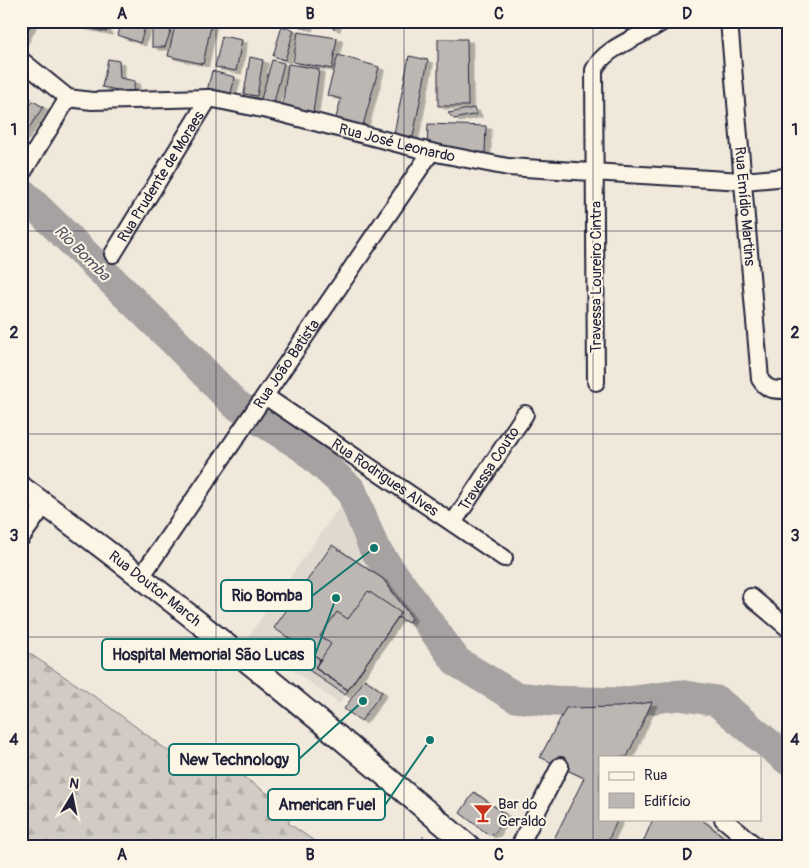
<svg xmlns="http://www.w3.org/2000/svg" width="809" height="868" font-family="Pangolin,sans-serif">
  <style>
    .built { fill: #e0d9cf }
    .grass { fill: url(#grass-dots); stroke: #7a767f }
    .forest { fill: url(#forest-firs); stroke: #7a767f }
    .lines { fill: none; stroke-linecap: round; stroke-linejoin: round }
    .river { stroke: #a6a2a2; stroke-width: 31 }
    .building { fill: #bcb7b3; stroke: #22223b; filter: url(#shadow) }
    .minor-casing { stroke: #22223b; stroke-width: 20 }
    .major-casing { stroke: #22223b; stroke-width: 25 }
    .minor { stroke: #fcf5e5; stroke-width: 16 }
    .major { stroke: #fcf5e5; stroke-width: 21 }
    .grid { fill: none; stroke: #22223b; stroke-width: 1; stroke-opacity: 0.55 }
    .labels { text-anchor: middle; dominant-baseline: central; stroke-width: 4; stroke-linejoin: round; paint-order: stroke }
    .street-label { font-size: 15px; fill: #22223b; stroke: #fcf5e5 }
    .poi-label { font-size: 15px; fill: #22223b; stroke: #fcf5e5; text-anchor: start }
    .water-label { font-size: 16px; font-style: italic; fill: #575564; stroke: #fcf5e5 }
    .leader { fill: none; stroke: #0f766e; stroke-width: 2 }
    .callout-dot { fill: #0f766e; stroke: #fcf5e5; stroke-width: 2 }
    .callout { fill: #fcf5e5; stroke: #0f766e; stroke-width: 2 }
    .callout-label { font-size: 16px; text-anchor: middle; font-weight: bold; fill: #22223b }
    .neatline { fill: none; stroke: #22223b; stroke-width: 2 }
    .grid-label { font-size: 16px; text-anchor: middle; font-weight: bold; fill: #22223b }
  </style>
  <defs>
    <pattern id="grass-dots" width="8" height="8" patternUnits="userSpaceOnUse" patternTransform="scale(1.25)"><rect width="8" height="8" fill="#d1cbc3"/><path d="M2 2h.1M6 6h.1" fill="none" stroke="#b3aea8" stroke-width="1.8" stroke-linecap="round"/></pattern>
    <pattern id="forest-firs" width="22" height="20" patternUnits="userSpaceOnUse" patternTransform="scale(1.25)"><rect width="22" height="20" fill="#d1cbc3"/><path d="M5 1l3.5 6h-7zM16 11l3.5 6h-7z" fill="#b3aea8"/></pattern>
    <filter id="shadow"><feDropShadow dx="5.5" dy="3" stdDeviation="0" flood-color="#0004"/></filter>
  </defs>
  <rect width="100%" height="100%" fill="#efe8db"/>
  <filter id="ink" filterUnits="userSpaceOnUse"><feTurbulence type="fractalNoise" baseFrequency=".02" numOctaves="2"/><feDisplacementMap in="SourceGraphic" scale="10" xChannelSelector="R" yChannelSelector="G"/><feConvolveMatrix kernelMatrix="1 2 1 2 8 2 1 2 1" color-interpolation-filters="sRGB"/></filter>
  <g filter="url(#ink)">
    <path class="built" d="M343 502 364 557 383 579 408 623 398 617 339 704 248 637Z"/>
    <path class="grass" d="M423 836 437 847H418Z"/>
    <path class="forest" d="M21 648 100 700 195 771 208 753 295 812 288 823 323 847H21Z"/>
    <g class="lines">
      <path class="river" d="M21 192 175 342 235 404 303 447 351 490 374 548 457 662 515 697 553 701 619 703 679 695 717 701 788 760"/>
    </g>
    <path class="building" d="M21 21H28L31 24 21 44Z
      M79 21H102L107 32 78 26Z
      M122 21H147L140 43 118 35Z
      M176 21H212L203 64 168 56Z
      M297 21H309L307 28 296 25Z
      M324 21H337L334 29Z
      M152 23 171 30 165 47H152Z
      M282 26 294 30 285 60 273 56Z
      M298 32 337 38 332 69 293 62Z
      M222 36 242 40 236 71 215 67Z
      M438 39H467L468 106H438Z
      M338 55 379 67 362 129 335 121 341 99 327 95Z
      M409 56 428 60 413 137 394 134Z
      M250 57 263 60 257 96 244 94Z
      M108 59 119 61 120 78 135 81 133 93 102 87Z
      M272 60 284 63 274 102 261 99Z
      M288 64 319 69 313 113 282 108Z
      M212 71 235 77 230 97 207 91Z
      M21 93 27 96 21 106Z
      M33 101 43 107 23 137H21V119Z
      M474 108 477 114 454 119 448 113Z
      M428 124 486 126 485 153 427 151Z
      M332 545 383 579 411 617 408 623 398 617 348 690 315 668 320 659 274 628Z
      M368 591 401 613 348 690 315 668 331 644 320 636 337 612 348 619Z
      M288 637 320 659 315 668 348 690 345 695 297 662 292 653Z
      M365 679 382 692 361 721 344 709Z
      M652 702 627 757H600V819H618L605 847H550L584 778 540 757 566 708 619 707Z
      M474 792 505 814 495 833 489 835 460 813Z
      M653 819H701L725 838 718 847H641Z"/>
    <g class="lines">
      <defs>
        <g id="minor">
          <path id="s1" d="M729 21 760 379C767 391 775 390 788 390"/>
          <path id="s2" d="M21 60 68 98 92 101 209 98 272 111 431 152 508 167 743 181 788 177"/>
          <path d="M21 175 68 98"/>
          <path id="s3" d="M113 254 209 98"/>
          <path d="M596 382 594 70C605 46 642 37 664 21"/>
          <path id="s4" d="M265 396 504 558"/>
          <path id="s5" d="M453 523 525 414"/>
          <path d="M21 538 45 504"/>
          <path id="s6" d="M141 577 431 152"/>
          <path d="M751 597 788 628"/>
          <path d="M723 819 757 847"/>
          <path d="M519 847 560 766"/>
        </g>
        <g id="major">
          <path id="s7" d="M21 487C132 568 240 654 345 742 387 777 428 812 470 847"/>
        </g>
      </defs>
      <use href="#minor" class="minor-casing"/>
      <use href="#major" class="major-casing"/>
      <use href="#minor" class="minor"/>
      <use href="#major" class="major"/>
    </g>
  </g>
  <path class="grid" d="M216 21V847M404 21V847M593 21V847M21 231H788M21 434H788M21 637H788"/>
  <defs>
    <symbol id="bar-bare" viewBox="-9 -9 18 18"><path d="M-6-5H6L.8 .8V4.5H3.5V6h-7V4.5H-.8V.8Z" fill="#c8321e" stroke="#fcf5e5" stroke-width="2.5" paint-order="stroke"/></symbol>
  </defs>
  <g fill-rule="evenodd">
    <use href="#bar-bare" x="469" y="799" width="28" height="28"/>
  </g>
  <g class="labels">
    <g class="street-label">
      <text stroke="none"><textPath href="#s2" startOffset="395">Rua José Leonardo</textPath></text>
      <text stroke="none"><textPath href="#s3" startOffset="91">Rua Prudente de Moraes</textPath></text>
      <text stroke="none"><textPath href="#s1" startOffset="186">Rua Emídio Martins</textPath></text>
      <text transform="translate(596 277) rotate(-90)">Travessa Loureiro Cintra</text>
      <text stroke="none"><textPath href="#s6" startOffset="258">Rua João Batista</textPath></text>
      <text stroke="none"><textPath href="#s5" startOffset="65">Travessa Couto</textPath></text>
      <text stroke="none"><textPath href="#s4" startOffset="145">Rua Rodrigues Alves</textPath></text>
      <text stroke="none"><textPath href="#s7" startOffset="168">Rua Doutor March</textPath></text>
    </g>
    <g class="poi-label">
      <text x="498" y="804">Bar do<tspan x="498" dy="17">Geraldo</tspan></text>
    </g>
    <g class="water-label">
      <text transform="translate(82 253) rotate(45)">Rio Bomba</text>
    </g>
  </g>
  <path class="leader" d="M374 548L312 596M336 598L315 655M363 701L299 759M430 740L385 805"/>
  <g class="callout-dot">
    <circle cx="374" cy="548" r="5"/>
    <circle cx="336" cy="598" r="5"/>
    <circle cx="363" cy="701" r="5"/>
    <circle cx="430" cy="740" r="5"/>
  </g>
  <g class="callout">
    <rect x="221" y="580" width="91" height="31" rx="5"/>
    <rect x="102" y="639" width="213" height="31" rx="5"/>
    <rect x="169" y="744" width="130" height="31" rx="5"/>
    <rect x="268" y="789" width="117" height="31" rx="5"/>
  </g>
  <g class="callout-label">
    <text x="267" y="601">Rio Bomba</text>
    <text x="208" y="660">Hospital Memorial São Lucas</text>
    <text x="234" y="765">New Technology</text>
    <text x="327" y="810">American Fuel</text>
  </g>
  <rect width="809" height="868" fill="none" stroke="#fcf5e5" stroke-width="55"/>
  <rect x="599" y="756" width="162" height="65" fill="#fcf5e5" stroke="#a5a1a1"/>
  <rect x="609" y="772" width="25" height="8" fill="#fcf5e5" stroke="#a5a1a1"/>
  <text x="644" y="780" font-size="15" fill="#22223b">Rua</text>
  <rect x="609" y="793" width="25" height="15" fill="#bcb7b3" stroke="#a5a1a1"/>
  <text x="644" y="806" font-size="15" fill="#22223b">Edifício</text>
  <g transform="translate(72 796) rotate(10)" stroke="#fcf5e5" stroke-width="4" paint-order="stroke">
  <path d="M0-4L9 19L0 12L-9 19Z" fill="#22223b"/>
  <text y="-8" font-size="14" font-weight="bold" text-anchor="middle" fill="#22223b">N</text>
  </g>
  <rect x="28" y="28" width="754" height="812" class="neatline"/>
  <g class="grid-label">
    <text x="122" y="19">A</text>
    <text x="310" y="19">B</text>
    <text x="499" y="19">C</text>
    <text x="687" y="19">D</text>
    <text x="14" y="135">1</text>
    <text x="795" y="135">1</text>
    <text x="14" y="338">2</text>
    <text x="795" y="338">2</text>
    <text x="14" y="541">3</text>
    <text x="795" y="541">3</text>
    <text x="14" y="745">4</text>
    <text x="795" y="745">4</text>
    <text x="122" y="860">A</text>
    <text x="310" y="860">B</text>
    <text x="499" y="860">C</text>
    <text x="687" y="860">D</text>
  </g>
</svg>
